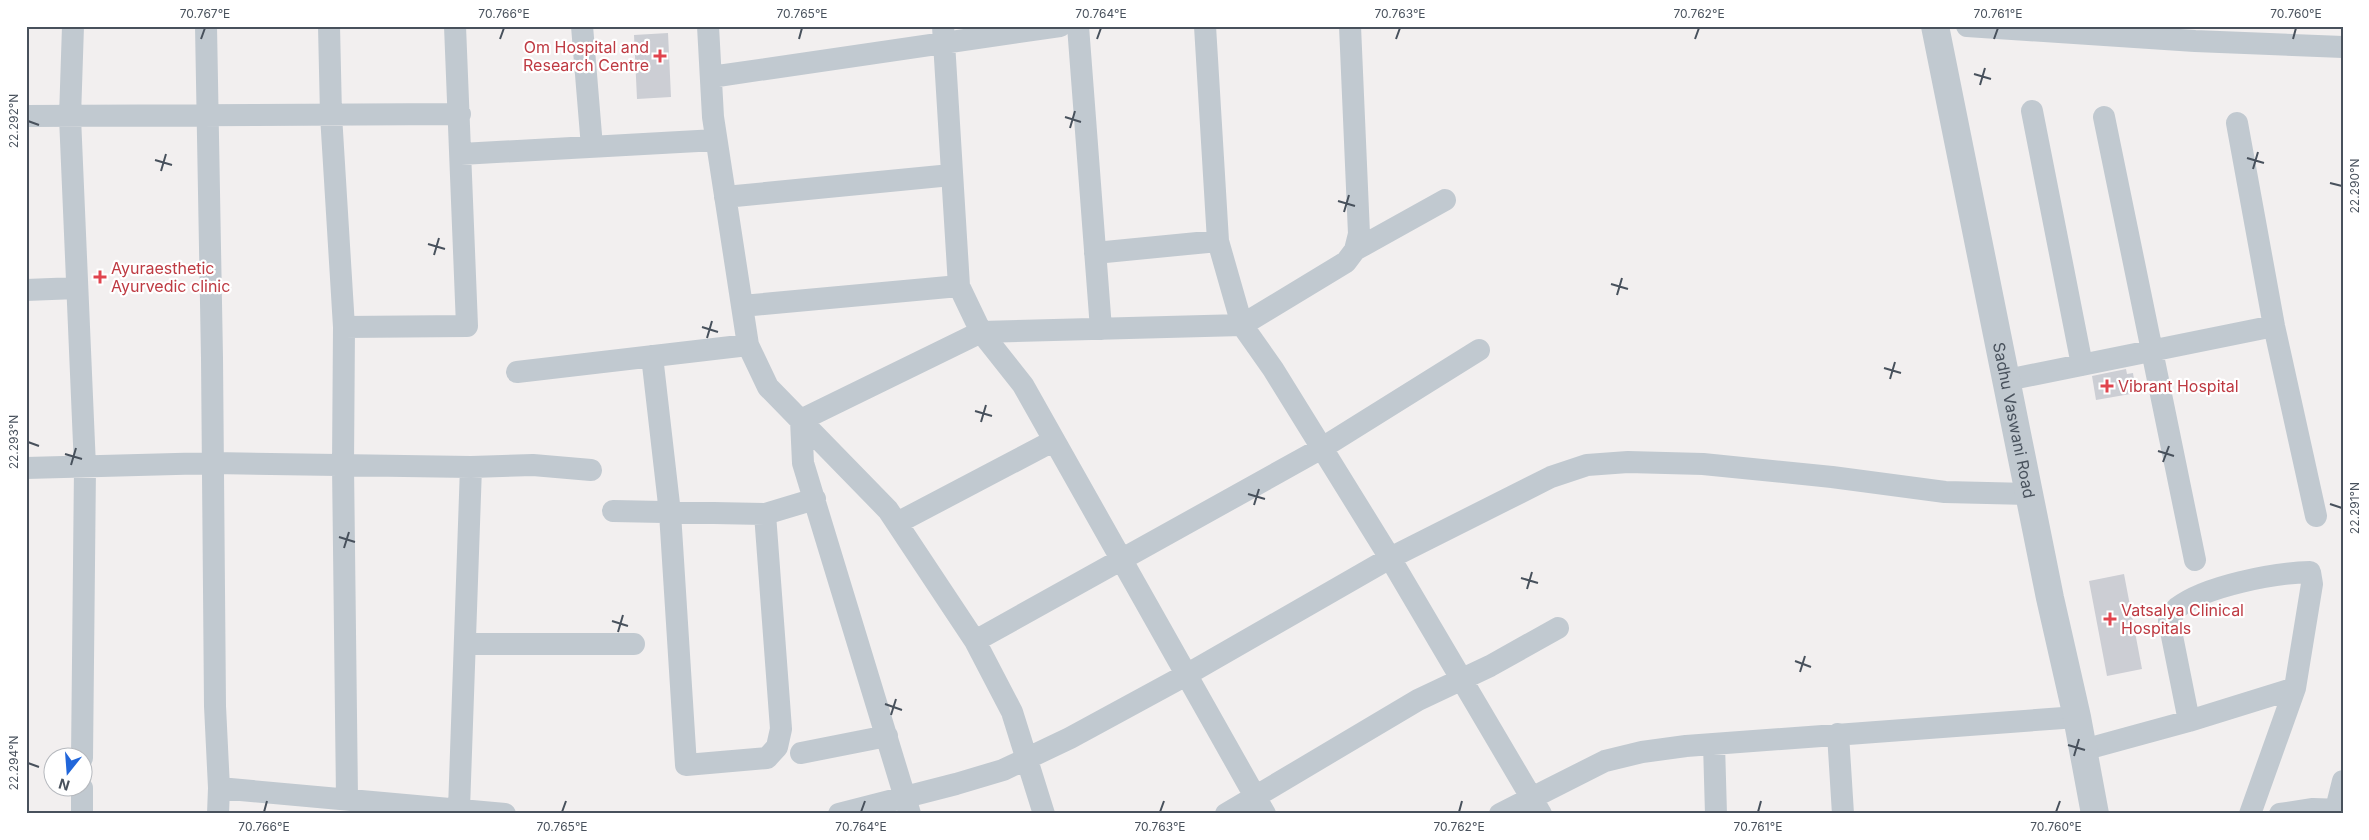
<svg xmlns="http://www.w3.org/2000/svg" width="2369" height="840" font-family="Inter,sans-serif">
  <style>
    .building { fill: #ccced4 }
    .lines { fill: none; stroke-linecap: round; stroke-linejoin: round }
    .minor { stroke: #c1c9d0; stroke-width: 22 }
    .tertiary { stroke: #c1c9d0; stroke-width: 28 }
    .ticks { fill: none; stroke: #48515c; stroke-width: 2 }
    .health-dot { fill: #e0444e; stroke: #fff; stroke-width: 2 }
    .labels { text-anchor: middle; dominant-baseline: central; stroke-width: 4.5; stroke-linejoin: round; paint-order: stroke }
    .health-label { font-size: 16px; fill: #be3a42; stroke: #fff; text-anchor: start }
    .street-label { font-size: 16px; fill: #48515c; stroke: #fff }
    .neatline { fill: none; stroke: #48515c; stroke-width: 2 }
    .ticks-label { font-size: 12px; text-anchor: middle; fill: #48515c }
  </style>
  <rect width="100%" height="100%" fill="#f2efef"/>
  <path class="building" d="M668 33 671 97 637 99 634 35Z
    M2126 369 2127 374 2133 373 2136 393 2096 400 2092 376Z
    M2124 574 2142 669 2107 676 2089 581Z"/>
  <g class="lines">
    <path class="minor" d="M73 26 70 117 85 467 82 758
      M206 26 212 358 215 706 219 788 505 814
      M329 26 331 115 344 327
      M582 26 592 147
      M708 26 713 117 748 345 768 387 888 510 975 641 1012 712 1044 814
      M943 26 959 286 981 332 1023 385 1265 814
      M1078 26 1101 329
      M1205 26 1218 241 1242 325 1273 369 1390 558 1541 814
      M1967 26 2195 41 2343 47
      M711 77 1060 26
      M2032 111 2082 365
      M26 116 460 114
      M2104 117 2195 560
      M2237 123 2274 326 2316 516
      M461 154 716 140
      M725 197 951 175
      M1355 250 1445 200
      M1095 253 1218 241
      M26 290 77 288
      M742 306 959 286
      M652 356 670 513 686 765 767 758 777 747 781 729 765 514
      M517 372 748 345
      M2007 380 2274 326
      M471 467 533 465 591 470
      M26 468 213 463 471 467 459 809
      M613 511 765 514 815 499
      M897 523 1053 441
      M975 641 1322 448 1479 350
      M465 644H634
      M2189 721 2169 621C2172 617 2174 611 2177 608 2205 586 2274 573 2310 572L2312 584 2295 688 2250 814
      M1838 734 1843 814
      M1714 744 1716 814
      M2083 750 2189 721 2295 688
      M801 753 887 736
      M347 798 343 465 344 327 467 326 455 26
      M2336 809 2343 781
      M82 814V788
      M218 814 219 788
      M839 814 956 784 1003 770 1070 738 1186 675 1390 558 1551 477 1587 465 1628 462 1703 464 1832 477 1945 492 2029 494
      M910 814 803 463 801 420 981 332 1242 325 1346 262 1355 250 1359 234 1350 26
      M1226 814 1418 700 1490 666 1558 628
      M1500 814 1605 761 1642 752 1686 746 2077 717
      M2280 814 2313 809 2343 810"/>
    <path class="tertiary" id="s1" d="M1935 26 2050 598 2077 717 2095 814"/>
  </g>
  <path class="ticks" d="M201 39 205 28M500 39 504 28M799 39 802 28M1097 39 1101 28M1396 39 1400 28M1695 39 1699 28M1994 39 1998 28M2293 39 2296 28M1974 74 1991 79M1980 85 1985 68M1065 117 1081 122M28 121 39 125M1070 128 1075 111M2247 158 2264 163M155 160 172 165M2253 169 2258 152M161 171 166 154M2330 183 2342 186M1338 201 1355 206M1344 212 1349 195M428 244 445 249M434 255 439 238M1611 284 1628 289M1617 295 1622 278M702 327 718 332M707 338 712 321M1884 368 1901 373M1890 379 1895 362M975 411 992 416M981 422 986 405M28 442 39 446M2158 451 2174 456M65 454 82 459M2163 462 2169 446M71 465 76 448M1248 494 1265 499M2330 504 2342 508M1254 505 1259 489M339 537 355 542M344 548 349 532M1521 578 1538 583M1527 589 1532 572M612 621 628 626M618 632 623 615M1795 661 1811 667M1800 672 1805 656M885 704 902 710M891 715 896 699M2068 745 2085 750M2074 756 2079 739M28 763 39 767M264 812 267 801M562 812 566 801M861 812 865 801M1160 812 1164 801M1459 812 1462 801M1758 812 1761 801M2056 812 2060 801"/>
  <g class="health-dot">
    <path d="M657.5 48.5h5v5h5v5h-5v5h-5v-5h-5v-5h5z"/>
    <path d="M97.5 269.5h5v5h5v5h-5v5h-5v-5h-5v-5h5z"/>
    <path d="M2104.5 378.5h5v5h5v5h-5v5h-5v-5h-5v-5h5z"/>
    <path d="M2107.5 611.5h5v5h5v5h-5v5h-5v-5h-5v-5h5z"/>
  </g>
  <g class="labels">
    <g class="health-label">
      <text x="649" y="47" text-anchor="end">Om Hospital and<tspan x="649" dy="18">Research Centre</tspan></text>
      <text x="111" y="268">Ayuraesthetic<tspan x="111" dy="18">Ayurvedic clinic</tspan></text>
      <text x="2118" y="386">Vibrant Hospital</text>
      <text x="2121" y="610">Vatsalya Clinical<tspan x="2121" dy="18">Hospitals</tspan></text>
    </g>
    <g class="street-label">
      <text stroke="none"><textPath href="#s1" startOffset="402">Sadhu Vaswani Road</textPath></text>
    </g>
  </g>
  <rect width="2369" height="840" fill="none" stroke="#ffffff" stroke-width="55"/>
  <g transform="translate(68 772) rotate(197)"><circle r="24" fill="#ffffff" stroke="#b6b9be"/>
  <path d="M0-4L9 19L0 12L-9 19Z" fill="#2166da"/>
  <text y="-8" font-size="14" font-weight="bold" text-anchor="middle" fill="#48515c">N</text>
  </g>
  <rect x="28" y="28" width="2314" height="784" class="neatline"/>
  <g class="ticks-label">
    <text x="205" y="18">70.767°E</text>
    <text x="504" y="18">70.766°E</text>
    <text x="802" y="18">70.765°E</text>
    <text x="1101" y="18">70.764°E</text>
    <text x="1400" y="18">70.763°E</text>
    <text x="1699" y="18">70.762°E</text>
    <text x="1998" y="18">70.761°E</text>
    <text x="2296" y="18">70.760°E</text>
    <text transform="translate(14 121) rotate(-90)" y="4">22.292°N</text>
    <text transform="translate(2355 186) rotate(-90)" y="4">22.290°N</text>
    <text transform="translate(14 442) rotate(-90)" y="4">22.293°N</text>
    <text transform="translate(2355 508) rotate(-90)" y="4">22.291°N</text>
    <text transform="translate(14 763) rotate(-90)" y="4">22.294°N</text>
    <text x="264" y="831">70.766°E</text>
    <text x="562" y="831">70.765°E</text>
    <text x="861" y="831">70.764°E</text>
    <text x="1160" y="831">70.763°E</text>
    <text x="1459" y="831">70.762°E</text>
    <text x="1758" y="831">70.761°E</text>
    <text x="2056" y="831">70.760°E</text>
  </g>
</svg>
